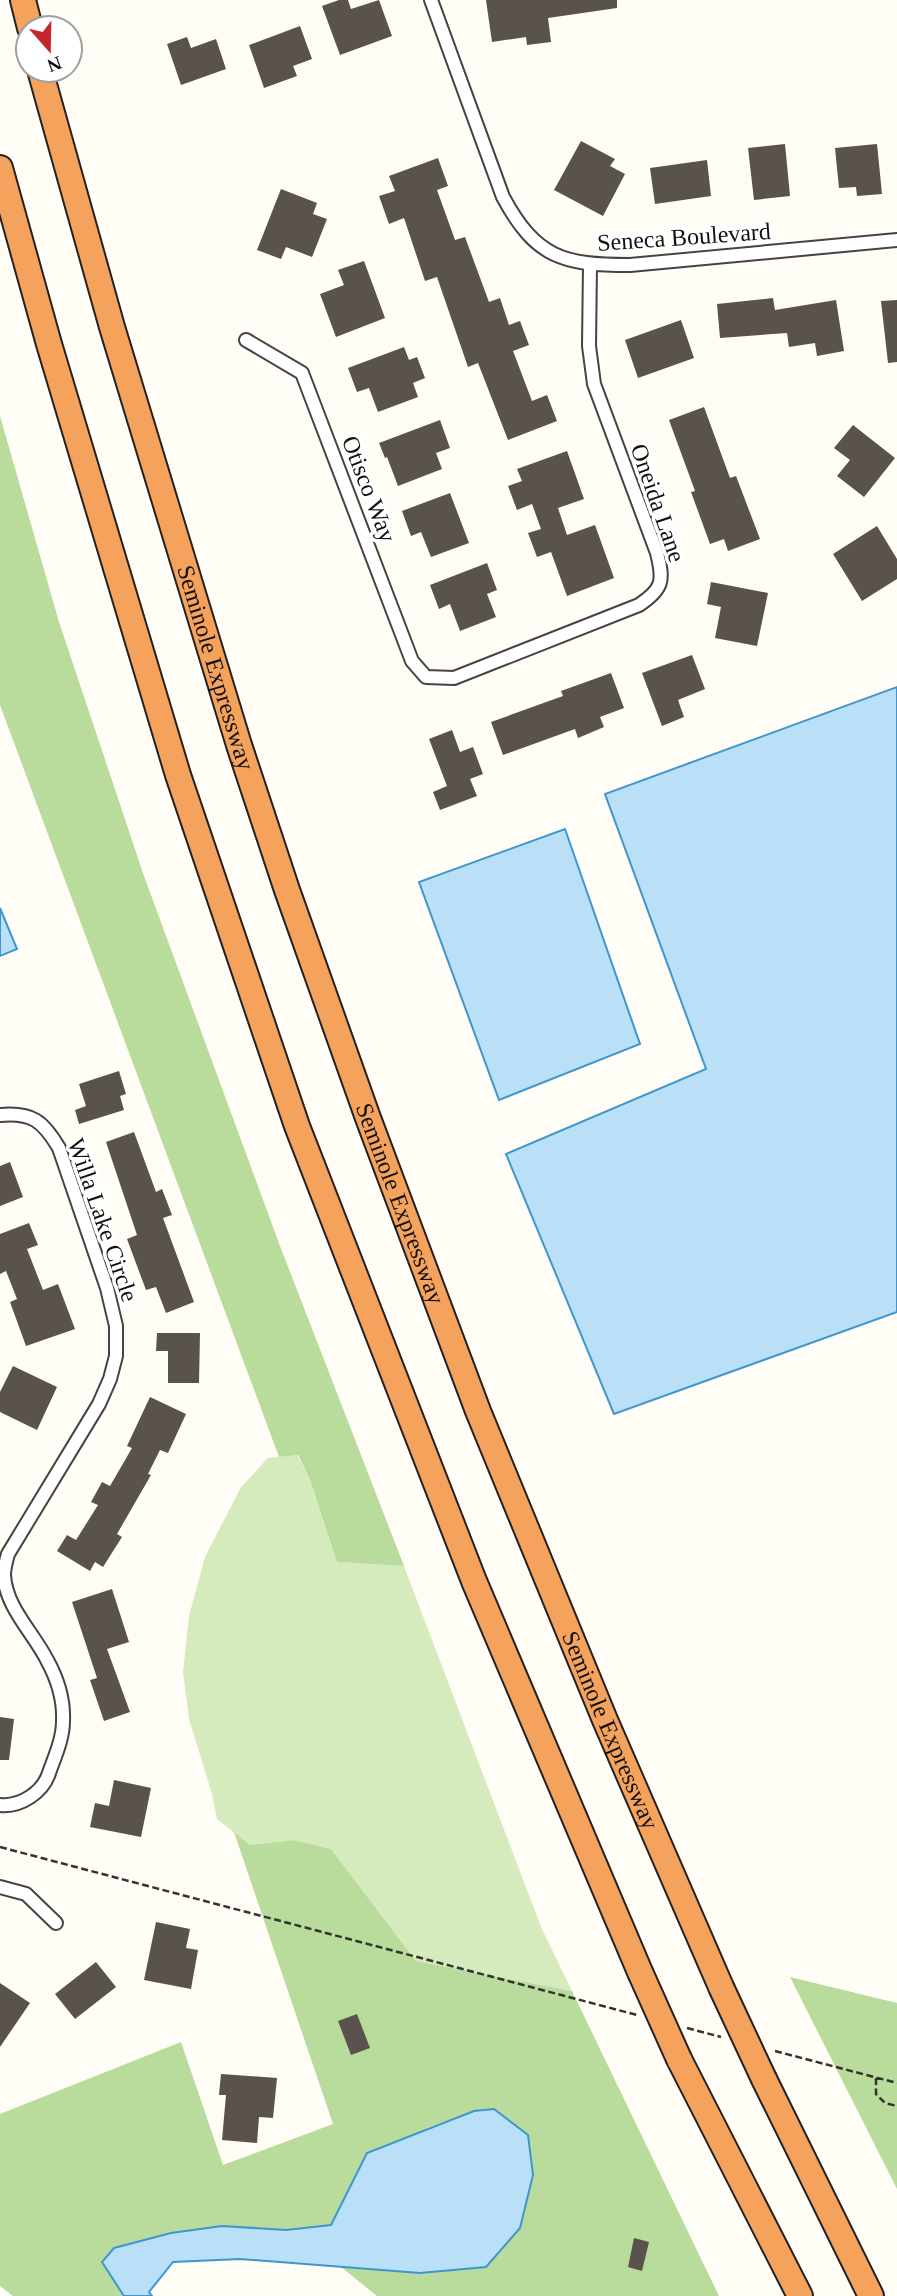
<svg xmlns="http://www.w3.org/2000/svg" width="897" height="2296" font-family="'Times New Roman',serif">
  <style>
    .green { fill: #d5ebbd }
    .forest { fill: #b9dc9c }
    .water { fill: #b9e0f7; stroke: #3f96cf; stroke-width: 2 }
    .building { fill: #5a524d }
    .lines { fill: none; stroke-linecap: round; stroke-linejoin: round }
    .street-casing { stroke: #444; stroke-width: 16 }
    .highway-casing { stroke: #222; stroke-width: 28 }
    .path { stroke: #333; stroke-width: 2.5; stroke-dasharray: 7 3.5; stroke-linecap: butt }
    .street { stroke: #fff; stroke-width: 12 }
    .highway { stroke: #f5a25d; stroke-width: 24 }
    .highway-bridge-casing { stroke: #222; stroke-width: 28; stroke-linecap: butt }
    .highway-bridge { stroke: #f5a25d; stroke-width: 24 }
    .labels { text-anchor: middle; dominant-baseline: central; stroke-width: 7; stroke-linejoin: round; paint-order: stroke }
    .street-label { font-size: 24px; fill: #111; stroke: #fff }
  </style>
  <rect width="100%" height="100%" fill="#fffdf5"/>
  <path class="green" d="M297 1455 310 1480 337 1562 404 1566 541 1927 572 1991 416 1961 331 1849 294 1840 250 1845 217 1819 212 1794 189 1719 183 1672 189 1616 205 1557 241 1487 268 1458Z"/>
  <path class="forest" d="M0 416 59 622 144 876 280 1246 404 1566 337 1562 310 1480 298 1455 279 1457 0 705Z
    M234 1832 250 1845 294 1840 331 1849 416 1961 572 1991 719 2296H377L341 2267 420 2273 494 2109 474 2111 427 2128 349 2192 332 2225 286 2230 222 2226 171 2233 115 2248 102 2262 124 2296H13L0 2286V2114L181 2042 223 2165 333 2124Z
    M790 1977 897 2003V2189L889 2173Z"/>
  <path class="water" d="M897 687V1312L614 1414 506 1154 706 1069 605 794Z
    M565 829 640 1044 499 1100 419 882Z
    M0 908 17 949 0 956Z
    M494 2109 528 2135 533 2175 520 2228 486 2267 420 2273 240 2259 173 2262 149 2292 152 2296H124L102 2262 114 2248 171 2233 222 2226 286 2230 331 2225 367 2153 474 2111Z"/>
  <path class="building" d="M339 0H348L351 9 379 0 392 36 340 55 322 6Z
    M486 0H617V8L548 18 551 42 527 45 526 37 492 42Z
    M300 26 312 59 293 66 297 76 264 88 249 45Z
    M187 37 191 48 216 39 226 69 181 85 167 44Z
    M581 141 615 159 610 166 625 174 603 216 554 190Z
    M785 144 790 196 754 200 748 148Z
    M877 144 882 194 857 196 856 187 839 188 835 148Z
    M438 158 448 186 437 190 455 240 465 237 489 302 500 298 509 325 520 321 529 345 513 351 532 401 547 395 557 421 508 440 478 363 468 367 437 277 425 281 404 218 389 224 379 196 395 191 389 176Z
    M707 160 711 196 655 204 650 168Z
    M281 189 317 203 313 214 327 219 312 257 286 247 281 259 257 250Z
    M364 261 385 318 336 337 320 294 344 285 338 270Z
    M773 298 775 310 836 300 844 351 817 356 815 343 789 347 787 333 720 338 717 304Z
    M897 300V362L888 363 881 301Z
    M681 320 694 358 638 378 625 340Z
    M404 347 409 360 417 357 425 378 413 383 418 397 378 412 369 388 357 392 348 368Z
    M704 407 730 478 736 476 760 539 728 551 724 539 710 544 691 492 695 491 669 420Z
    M440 420 450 448 436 453 442 469 398 486 387 457 385 458 379 443Z
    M853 425 895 458 864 497 837 476 850 460 834 448Z
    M567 451 584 499 558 508 567 535 595 525 614 578 567 596 551 552 537 557 528 533 541 529 532 504 517 510 508 486 522 481 517 469Z
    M450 493 469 543 431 557 421 532 411 536 402 511Z
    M877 526 897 559V579L862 601 833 554Z
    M487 563 497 590 487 594 496 617 460 631 450 604 439 609 430 585Z
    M711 582 768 593 757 646 715 638 721 607 707 604Z
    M692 655 705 689 678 700 684 717 662 726 642 673Z
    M611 673 624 708 600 717 604 727 578 738 575 729 503 755 491 722 563 696 561 691Z
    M452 730 460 752 473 747 483 774 470 779 477 796 440 810 433 792 447 786 429 739Z
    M119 1071 126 1094 120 1096 124 1110 79 1124 75 1110 86 1106 79 1084Z
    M134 1132 156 1192 162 1189 172 1215 163 1218 194 1302 166 1313 156 1287 146 1290 127 1239 137 1235 106 1142Z
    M10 1162 23 1197 0 1206V1166Z
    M29 1223 38 1245 27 1249 43 1290 58 1284 75 1329 26 1346 10 1302 17 1299 6 1271 0 1274V1234Z
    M157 1333H200L199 1383H168V1351H156Z
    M13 1366 57 1387 37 1430 0 1412V1392Z
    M150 1397 186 1414 168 1453 160 1450 148 1474 151 1475 117 1534 122 1537 103 1567 95 1562 90 1571 57 1551 67 1535 76 1540 98 1505 91 1502 102 1482 110 1486 132 1448 127 1446Z
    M112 1589 129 1642 107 1649 130 1712 104 1721 90 1680 97 1678 72 1602Z
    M0 1717 14 1719 9 1760H0Z
    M114 1780 151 1788 141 1837 90 1827 95 1803 109 1806Z
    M156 1922 190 1929 186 1948 198 1950 191 1989 144 1980Z
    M96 1962 116 1987 75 2019 55 1994Z
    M0 1983 30 2003 0 2047Z
    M357 2014 370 2048 351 2055 338 2021Z
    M221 2074 277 2078 273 2118 259 2117 257 2143 222 2140 226 2095H219Z
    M634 2238 649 2242 642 2271 628 2267Z"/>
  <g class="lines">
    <defs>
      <path id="street" d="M431 0 503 197C536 258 563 265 630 265L897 240
        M246 340 302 373 412 661 426 677 454 678 639 605C663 589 664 581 657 553L594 384 589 346 590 265
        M0 1115C32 1112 43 1121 59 1148L107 1288 116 1326V1356L110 1379 99 1404 8 1554C6 1561 4 1568 4 1575 6 1608 33 1632 47 1660 57 1678 64 1700 63 1721 63 1739 55 1756 49 1773 43 1792 21 1807 0 1805
        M0 1887 26 1894 56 1923"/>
      <g id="highway">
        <path d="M23 0 30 28"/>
        <path id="s1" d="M40 70 112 327 239 745 287 890 368 1118 478 1411 605 1720 721 1987"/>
        <path d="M0 168 49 344 178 775 297 1126 474 1581 640 1972"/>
        <path d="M679 2059 800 2296"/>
        <path d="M764 2079 871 2296"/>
      </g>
    </defs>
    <use href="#street" class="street-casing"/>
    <use href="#highway" class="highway-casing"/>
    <path class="path" d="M0 1847 637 2015
      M687 2028 721 2037
      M775 2051 897 2083
      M876 2078V2094L885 2103 897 2106"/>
    <use href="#street" class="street"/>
    <use href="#highway" class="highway"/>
    <defs>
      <path id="highway-bridge" d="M640 1972 679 2059
        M721 1987 764 2079"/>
    </defs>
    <use href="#highway-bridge" class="highway-bridge-casing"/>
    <use href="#highway-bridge" class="highway-bridge"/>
  </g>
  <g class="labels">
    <g class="street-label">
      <text transform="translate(684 237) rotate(-4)">Seneca Boulevard</text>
      <text transform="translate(369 489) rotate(69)">Otisco Way</text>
      <text transform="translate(658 503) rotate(71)">Oneida Lane</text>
      <text stroke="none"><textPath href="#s1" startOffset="623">Seminole Expressway</textPath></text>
      <text stroke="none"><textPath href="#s1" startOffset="1190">Seminole Expressway</textPath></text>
      <text transform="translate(103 1220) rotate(71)">Willa Lake Circle</text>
      <text stroke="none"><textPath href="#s1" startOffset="1757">Seminole Expressway</textPath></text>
    </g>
  </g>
  <g transform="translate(49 49) rotate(160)"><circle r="33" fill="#ffffff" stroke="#a0a0a0" stroke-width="2"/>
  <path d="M0-5L12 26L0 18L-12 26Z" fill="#c4262e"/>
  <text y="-10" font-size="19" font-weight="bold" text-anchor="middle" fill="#111111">N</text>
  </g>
</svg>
